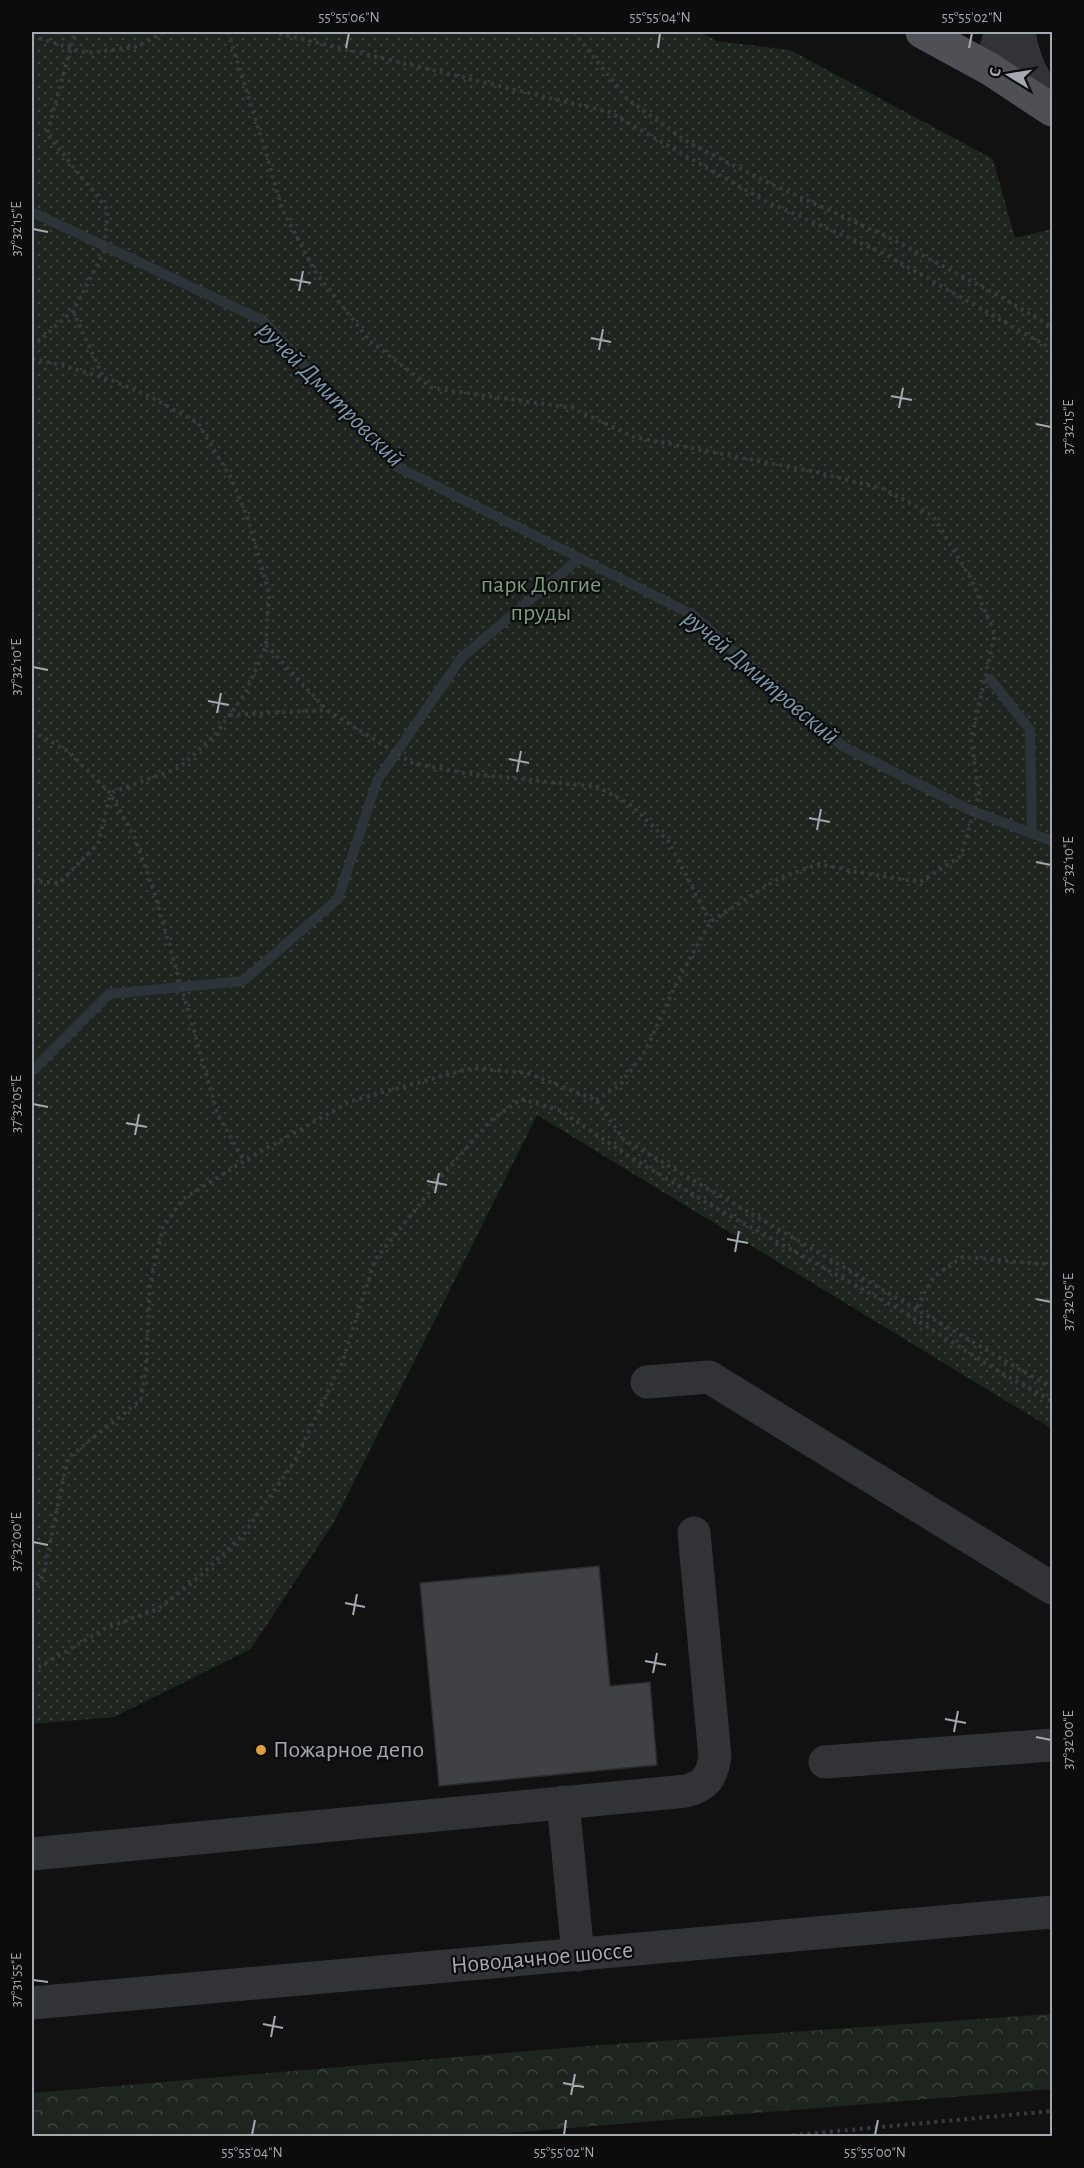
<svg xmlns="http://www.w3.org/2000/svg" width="1084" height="2168" font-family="'Alegreya Sans',sans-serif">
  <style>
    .forest { fill: url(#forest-crowns) }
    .park { fill: url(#park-dots) }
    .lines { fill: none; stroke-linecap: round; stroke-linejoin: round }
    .stream { stroke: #2c343a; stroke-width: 10 }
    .building { fill: #404145; stroke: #2b2b2e; stroke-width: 1.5 }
    .path { stroke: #383a3e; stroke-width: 4; stroke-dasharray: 3 4.5; stroke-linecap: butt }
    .minor { stroke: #323337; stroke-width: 33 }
    .major { stroke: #4e5056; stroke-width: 33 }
    .ticks { fill: none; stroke: #a3a9b2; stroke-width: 2 }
    .poi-dot { fill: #e19e3a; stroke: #0c0c0d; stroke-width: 2 }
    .labels { text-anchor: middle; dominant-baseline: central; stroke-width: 4.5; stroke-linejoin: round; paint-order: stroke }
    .park-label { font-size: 24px; fill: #7c9b7c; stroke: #0c0c0d }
    .poi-label { font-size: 24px; fill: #a3a9b2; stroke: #0c0c0d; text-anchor: start }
    .street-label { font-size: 24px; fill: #a3a9b2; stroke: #0c0c0d }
    .water-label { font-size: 26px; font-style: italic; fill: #7d98ab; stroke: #0c0c0d }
    .neatline { fill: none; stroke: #a3a9b2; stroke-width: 2 }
    .ticks-label { font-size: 15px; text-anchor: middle; fill: #a3a9b2 }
  </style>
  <defs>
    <pattern id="forest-crowns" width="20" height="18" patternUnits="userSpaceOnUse" patternTransform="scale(1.5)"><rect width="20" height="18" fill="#1e241e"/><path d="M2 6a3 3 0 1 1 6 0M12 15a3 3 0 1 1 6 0" fill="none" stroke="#3c413c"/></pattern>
    <pattern id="park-dots" width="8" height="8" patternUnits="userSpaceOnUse" patternTransform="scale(1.5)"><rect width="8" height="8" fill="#1e241e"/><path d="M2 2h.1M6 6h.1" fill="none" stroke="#3c413c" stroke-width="1.8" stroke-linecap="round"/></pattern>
  </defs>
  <rect width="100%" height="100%" fill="#111112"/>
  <path class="forest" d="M1052 2014V2089L470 2136H32V2093L588 2046Z"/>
  <path class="park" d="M32 32H701L716 41 790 50 993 159 1015 238 1052 229V1429L537 1115 334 1522 251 1649 114 1717 32 1724Z"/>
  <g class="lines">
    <path class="stream" d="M32 212 264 321 396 466 693 615 844 747 970 810 1052 841
      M990 679 1030 730 1032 834
      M32 1071 109 994 243 981 338 899 377 781 462 657 580 558"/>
  </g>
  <path class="building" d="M599 1566 610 1686 650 1682 657 1765 439 1786 420 1583Z"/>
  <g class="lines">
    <path class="path" d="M228 32 267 156 282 209 316 273 370 341 432 388 572 408 634 437 816 472 884 489 933 516 970 577 995 634 971 740 979 794 961 856 920 882 856 872 820 864 781 877 710 922 677 982 646 1050 620 1085 596 1100
      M272 32 609 112 765 201 881 252 1052 349
      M574 32 627 99 689 143 771 184 888 237 1001 297 1052 327
      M32 36 87 53 135 47 165 32
      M73 311 103 377
      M32 347 73 311 104 252 108 210 47 134 75 32
      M32 359 61 365 114 381 153 398 198 423 231 478 248 519 269 593 266 645 245 694 215 735 179 768 110 793
      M266 645 327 710 412 763 464 773 598 787 631 805 669 842 710 922
      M230 715 327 710
      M32 731 69 752 110 793 135 838 155 895 218 1115 244 1161
      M32 881 59 883 98 844 110 794
      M917 1307 934 1276 963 1257 1042 1264 1052 1263
      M32 1591 43 1576 68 1458 141 1400 146 1367 150 1285 163 1227 183 1199 244 1161 351 1101 472 1068 527 1073 596 1100 624 1140 1052 1388
      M32 1671 106 1628 158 1609 199 1577 243 1535 294 1462 342 1363 375 1260 442 1176 490 1121 521 1099 559 1110 627 1155 714 1207 902 1311 1003 1374 1052 1401
      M785 2136 1052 2111"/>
    <path class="minor" d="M1019 32C1024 64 1034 80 1052 106
      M990 69 1001 32
      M647 1382 709 1377 1052 1588
      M825 1762 1052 1745
      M563 1802 578 1955
      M32 1854 686 1791C707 1785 711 1778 715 1757L694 1533
      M32 2003 1052 1912"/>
    <path class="major" d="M922 32 990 69 1052 110"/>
  </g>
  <path class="ticks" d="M346 48 349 33M658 48 660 33M969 48 972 33M33 229 48 232M290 279 311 283M299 291 303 271M591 338 611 342M599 350 603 329M891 396 912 400M899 408 903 388M1036 424 1051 427M33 667 48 670M208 701 229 705M217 713 221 693M509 759 529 763M517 772 521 751M809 818 830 822M817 830 821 809M1036 862 1051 865M33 1104 48 1107M126 1123 147 1127M135 1135 139 1114M427 1181 447 1185M435 1193 439 1173M727 1239 748 1243M735 1252 739 1231M1036 1299 1051 1302M33 1542 48 1545M345 1603 365 1607M353 1615 357 1594M645 1661 666 1665M653 1673 657 1653M945 1719 966 1723M954 1732 958 1711M1036 1737 1051 1740M33 1980 48 1982M263 2024 283 2028M271 2037 275 2016M563 2083 584 2087M571 2095 575 2074M252 2135 255 2120M564 2135 566 2120M875 2135 878 2120"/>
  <circle class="poi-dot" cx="261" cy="1750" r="6"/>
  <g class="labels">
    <g class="park-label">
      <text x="541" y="585">парк Долгие<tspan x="541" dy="28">пруды</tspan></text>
    </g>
    <g class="poi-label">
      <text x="273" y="1750">Пожарное депо</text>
    </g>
    <g class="street-label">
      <text transform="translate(542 1958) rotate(-5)">Новодачное шоссе</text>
    </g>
    <g class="water-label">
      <text transform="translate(331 394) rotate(45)">ручей Дмитровский</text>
      <text transform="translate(761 677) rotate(40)">ручей Дмитровский</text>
    </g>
  </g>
  <rect width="1084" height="2168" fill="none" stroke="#0c0c0d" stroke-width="66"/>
  <g transform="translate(1009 75) rotate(281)" stroke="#0c0c0d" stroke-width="4.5" paint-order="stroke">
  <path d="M0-4.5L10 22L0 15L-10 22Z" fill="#a3a9b2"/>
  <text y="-9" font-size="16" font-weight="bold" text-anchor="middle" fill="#a3a9b2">С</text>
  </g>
  <rect x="33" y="33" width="1018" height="2102" class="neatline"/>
  <g class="ticks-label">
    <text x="349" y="22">55°55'06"N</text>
    <text x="660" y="22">55°55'04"N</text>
    <text x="972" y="22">55°55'02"N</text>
    <text transform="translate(16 229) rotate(-90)" y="5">37°32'15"E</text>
    <text transform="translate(1068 427) rotate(-90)" y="5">37°32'15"E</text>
    <text transform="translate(16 667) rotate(-90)" y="5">37°32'10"E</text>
    <text transform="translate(1068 865) rotate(-90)" y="5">37°32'10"E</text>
    <text transform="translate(16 1104) rotate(-90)" y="5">37°32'05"E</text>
    <text transform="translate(1068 1302) rotate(-90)" y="5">37°32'05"E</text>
    <text transform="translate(16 1542) rotate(-90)" y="5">37°32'00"E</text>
    <text transform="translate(1068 1740) rotate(-90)" y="5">37°32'00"E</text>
    <text transform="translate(16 1980) rotate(-90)" y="5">37°31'55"E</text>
    <text x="252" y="2157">55°55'04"N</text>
    <text x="564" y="2157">55°55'02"N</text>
    <text x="875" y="2157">55°55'00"N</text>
  </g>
</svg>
